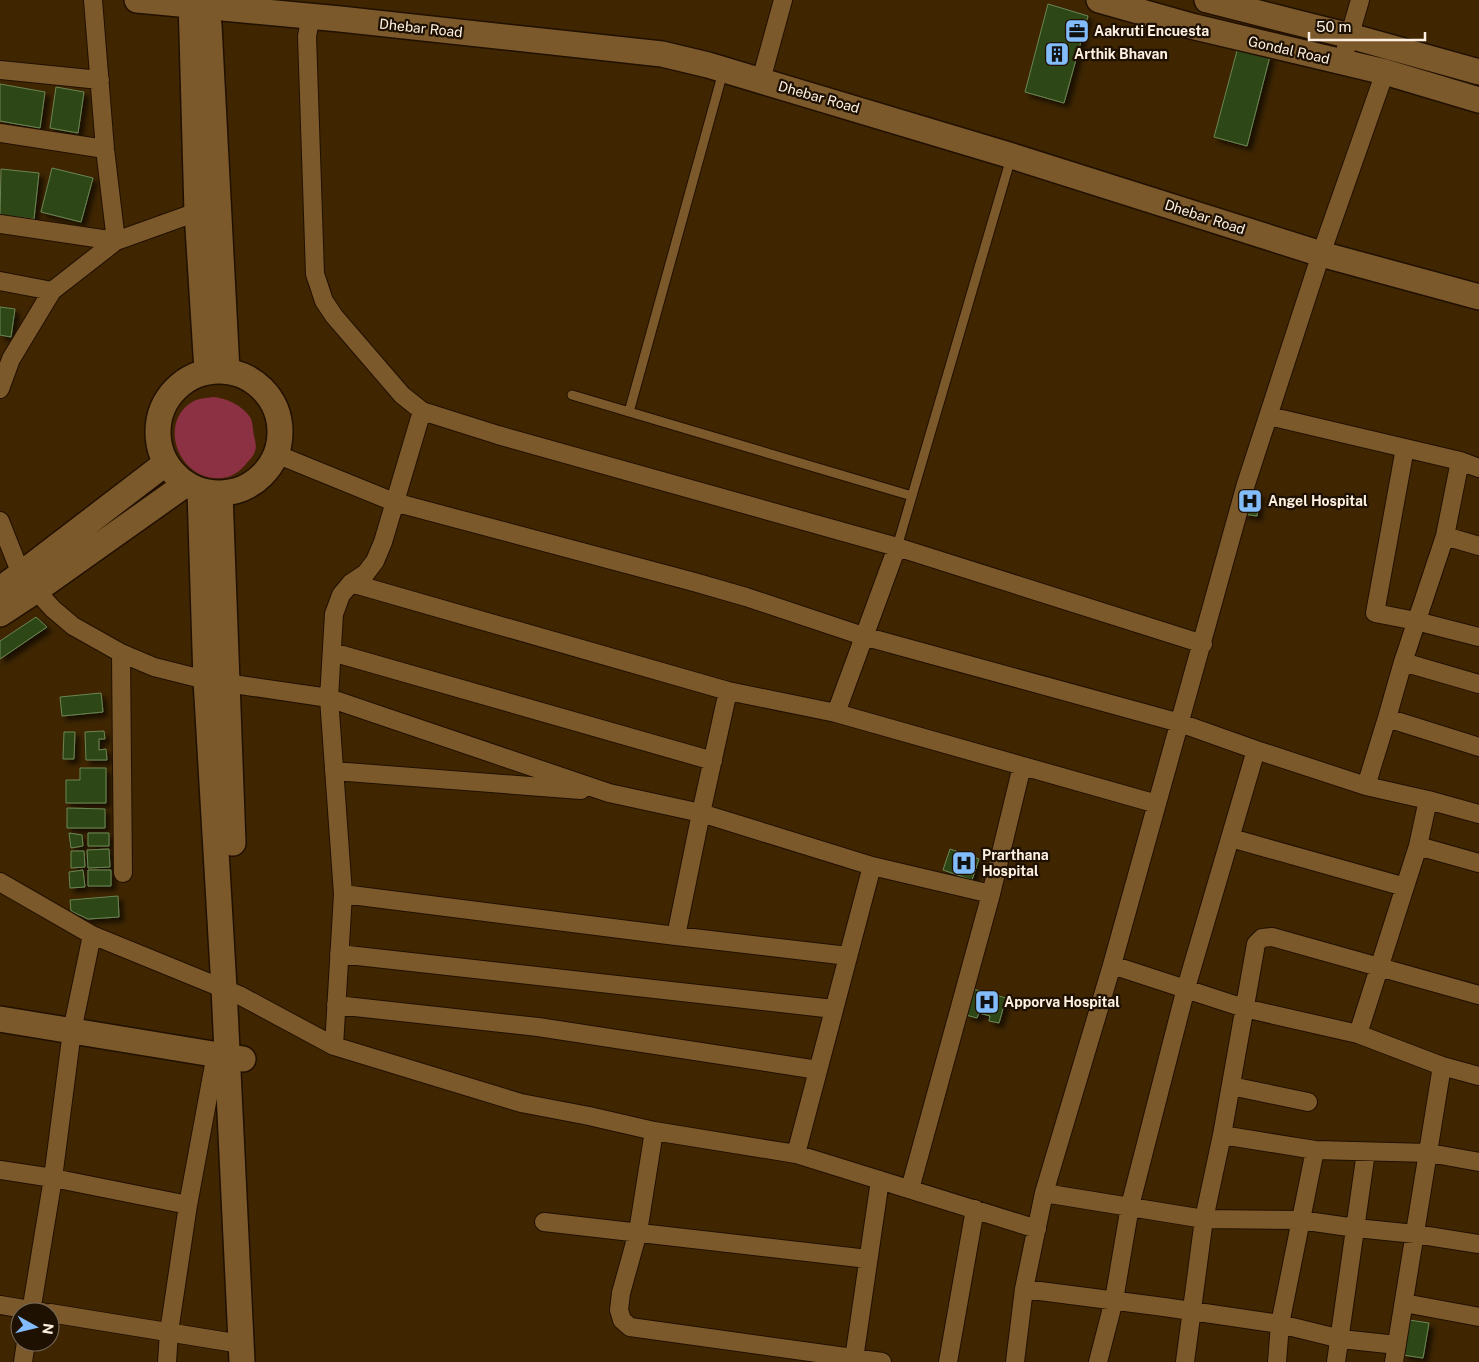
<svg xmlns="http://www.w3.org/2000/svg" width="1479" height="1362" font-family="'Public Sans',sans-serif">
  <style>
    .green { fill: #8c3043 }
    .building { fill: #2d4613; stroke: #6b8655; filter: url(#shadow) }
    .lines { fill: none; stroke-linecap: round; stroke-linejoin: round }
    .lane-casing { stroke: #211000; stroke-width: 11 }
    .street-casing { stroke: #211000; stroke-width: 20 }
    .secondary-casing { stroke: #211000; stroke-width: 28 }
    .lane { stroke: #7c592b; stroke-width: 9 }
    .street { stroke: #7c592b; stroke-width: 18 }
    .secondary { stroke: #7c592b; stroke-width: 25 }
    .labels { text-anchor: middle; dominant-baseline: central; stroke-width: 4.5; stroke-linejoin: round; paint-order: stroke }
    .street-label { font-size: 14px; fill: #fef1e3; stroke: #1f1101 }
    .poi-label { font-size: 14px; font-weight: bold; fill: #fef1e3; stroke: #1f1101; text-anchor: start }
  </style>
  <defs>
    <filter id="shadow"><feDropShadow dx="4.5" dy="4.5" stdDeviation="2.5" flood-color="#0009"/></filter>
  </defs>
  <rect width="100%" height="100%" fill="#3f2601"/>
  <path class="green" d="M214 397C226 398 243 406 250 417 253 422 253 431 254 436 255 440 257 447 255 451 254 456 249 460 246 464 242 469 235 475 228 477 182 488 155 425 192 402 198 398 207 398 214 397Z"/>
  <path class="building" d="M1048 4 1088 16 1064 103 1025 92Z
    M1238 47 1270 56 1247 146 1214 137Z
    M0 84 45 92 40 128 0 121Z
    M56 87 84 92 78 133 50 128Z
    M52 168 93 178 81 222 41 212Z
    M1 169 39 173 34 219 0 215Z
    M0 307 15 309 11 337 0 335Z
    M1246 491 1260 493 1257 516 1243 514Z
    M36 617 47 627 0 659V641Z
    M101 693 103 712 62 716 60 697Z
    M104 731 105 739H99V750L106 749 107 760H86L85 732Z
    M64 732H75L74 759H63Z
    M80 768H106V803H66V780H80Z
    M67 808 105 809V828H67Z
    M69 833 82 835 83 846 71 848Z
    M88 833H109V846H88Z
    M109 849 110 867 88 868 87 850Z
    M950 849 979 859 972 880 943 870Z
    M71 851H84L85 867 71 868Z
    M83 870 85 887 70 888 69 872Z
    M88 870H111V886H88Z
    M118 896 119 917 88 919 71 911 70 900Z
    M973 989 1006 998 999 1023 989 1021 990 1016 979 1013 977 1018 966 1015Z
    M1409 1320 1429 1323 1423 1358 1403 1355Z"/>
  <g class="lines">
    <defs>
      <path id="lane" d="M572 395 912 496
        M629 412 723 72
        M897 547 1011 158"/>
      <path id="street" d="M311 16 307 36 315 274 324 301 334 316 402 395 422 411 498 435 897 547 1203 644
        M1342 62 1360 0
        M0 70 100 80
        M761 80 783 0
        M0 133 105 149
        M0 224 116 241 105 149 93 0
        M0 281 52 291
        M0 389 11 359 52 291 116 241 197 212
        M1269 416 1460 461 1479 468
        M1405 448 1375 613 1416 621 1479 637
        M276 454 394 502 694 582 746 597 863 636 1180 723 1256 750 1186 988 1130 1206 1114 1300 1098 1362
        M1460 461 1445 536 1403 662 1479 684
        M0 521 21 574 53 609 73 626 121 653 154 667 206 680 329 698 609 793 701 813 728 691
        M1445 536 1479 546
        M351 583 728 691 836 713 1157 804
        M332 652 713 761
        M121 653 123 873
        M1403 662 1387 718 1479 747
        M836 713 897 547
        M1256 750 1366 786
        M334 771 581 790
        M1428 800 1479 814
        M1231 838 1405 887
        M1418 846 1479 863
        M0 882 92 935 239 995 334 1046 521 1103 589 1116 654 1131 796 1154 1037 1229
        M343 894 676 936 701 813 872 866
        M676 936 848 956
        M339 954 834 1009
        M1112 965 1244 1008 1358 1034 1442 1066 1479 1076
        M336 1005 538 1027 818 1070
        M1358 1034 1418 846 1428 800 1366 786 1387 718
        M334 1046 343 894 329 698 334 614 341 595 351 583 366 573 375 561 383 542 422 411
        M1231 1086 1308 1102
        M654 1131 638 1232 621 1293 619 1310 622 1320 630 1327 882 1362
        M1222 1135 1315 1150 1429 1153 1479 1162
        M796 1154 872 866 991 894
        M0 1170 53 1178 188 1205 216 1054
        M910 1189 991 894 1022 766
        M1044 1193 1204 1219 1300 1220 1356 1228 1415 1234 1479 1244
        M544 1222 868 1259
        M1024 1289 1164 1307 1280 1324 1341 1339 1397 1345
        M1404 1303 1479 1317
        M0 1305 42 1312
        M31 1312 53 1178 72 1031 92 935
        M50 1313 241 1344
        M854 1359 880 1180
        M23 1362 26 1342
        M167 1362 169 1332 188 1205
        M948 1362 975 1209
        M1015 1362 1024 1289 1044 1193 1112 965 1246 484 1321 254 1385 72
        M1185 1362 1204 1219 1222 1135 1256 944 1262 938 1272 937 1479 995
        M1277 1362 1280 1324 1315 1150
        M1336 1362 1366 1152
        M1394 1362 1442 1066"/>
      <path id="secondary" d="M137 0 340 19 662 54 708 65 1012 156 1321 254 1479 297
        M191 0 197 212 207 371
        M1099 0 1195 27 1385 72 1479 100
        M1207 0 1350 36 1479 72
        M209 25 227 371
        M158 432a61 61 0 1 1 122 0a61 61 0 1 1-122 0Z
        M200 491 206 680 224 988 242 1362
        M220 494 233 843
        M0 589 21 574 166 463
        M0 614 35 591 186 484
        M0 1019 243 1059"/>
    </defs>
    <use href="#lane" class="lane-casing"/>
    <use href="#street" class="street-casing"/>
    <use href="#secondary" class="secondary-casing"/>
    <use href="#lane" class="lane"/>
    <use href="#street" class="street"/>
    <use href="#secondary" class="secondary"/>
  </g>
  <defs>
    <symbol id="office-square" viewBox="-11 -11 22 22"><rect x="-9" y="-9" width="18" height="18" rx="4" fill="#83bcfb" stroke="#1f1101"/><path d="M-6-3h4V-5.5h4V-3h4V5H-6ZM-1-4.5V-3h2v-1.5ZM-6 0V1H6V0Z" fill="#111"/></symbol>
    <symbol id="building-square" viewBox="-11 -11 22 22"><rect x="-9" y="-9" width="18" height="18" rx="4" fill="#83bcfb" stroke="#1f1101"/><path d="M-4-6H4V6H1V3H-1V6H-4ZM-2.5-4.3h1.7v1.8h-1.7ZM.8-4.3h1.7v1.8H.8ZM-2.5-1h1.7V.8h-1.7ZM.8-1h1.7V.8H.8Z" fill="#111"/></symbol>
    <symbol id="hospital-square" viewBox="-11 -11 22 22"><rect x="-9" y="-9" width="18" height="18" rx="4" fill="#83bcfb" stroke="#1f1101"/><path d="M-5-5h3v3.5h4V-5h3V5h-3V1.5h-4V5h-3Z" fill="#111"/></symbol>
  </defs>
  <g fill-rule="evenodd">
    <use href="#office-square" x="1063" y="17" width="28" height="28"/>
    <use href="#building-square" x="1043" y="40" width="28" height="28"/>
    <use href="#hospital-square" x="1236" y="487" width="28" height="28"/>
    <use href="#hospital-square" x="950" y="849" width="28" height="28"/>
    <use href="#hospital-square" x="973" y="988" width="28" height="28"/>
  </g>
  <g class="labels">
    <g class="street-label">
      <text transform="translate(421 28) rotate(6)">Dhebar Road</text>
      <text transform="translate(1289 50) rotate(13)">Gondal Road</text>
      <text transform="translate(819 97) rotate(16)">Dhebar Road</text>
      <text transform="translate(1205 217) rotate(18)">Dhebar Road</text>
    </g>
    <g class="poi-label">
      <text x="1094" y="31">Aakruti Encuesta</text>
      <text x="1074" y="54">Arthik Bhavan</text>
      <text x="1268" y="501">Angel Hospital</text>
      <text x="982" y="855">Prarthana<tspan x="982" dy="16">Hospital</tspan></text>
      <text x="1004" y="1002">Apporva Hospital</text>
    </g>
  </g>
  <g transform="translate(35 1327) rotate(98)"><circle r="24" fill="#1f1101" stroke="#786b5b"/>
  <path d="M0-4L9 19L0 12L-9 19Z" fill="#83bcfb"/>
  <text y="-8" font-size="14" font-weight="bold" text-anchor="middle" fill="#fef1e3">N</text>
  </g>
  <path d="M1309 32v8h116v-8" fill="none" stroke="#fef1e3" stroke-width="2.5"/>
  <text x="1316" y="32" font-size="15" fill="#fef1e3" stroke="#1f1101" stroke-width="4" paint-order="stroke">50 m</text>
</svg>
